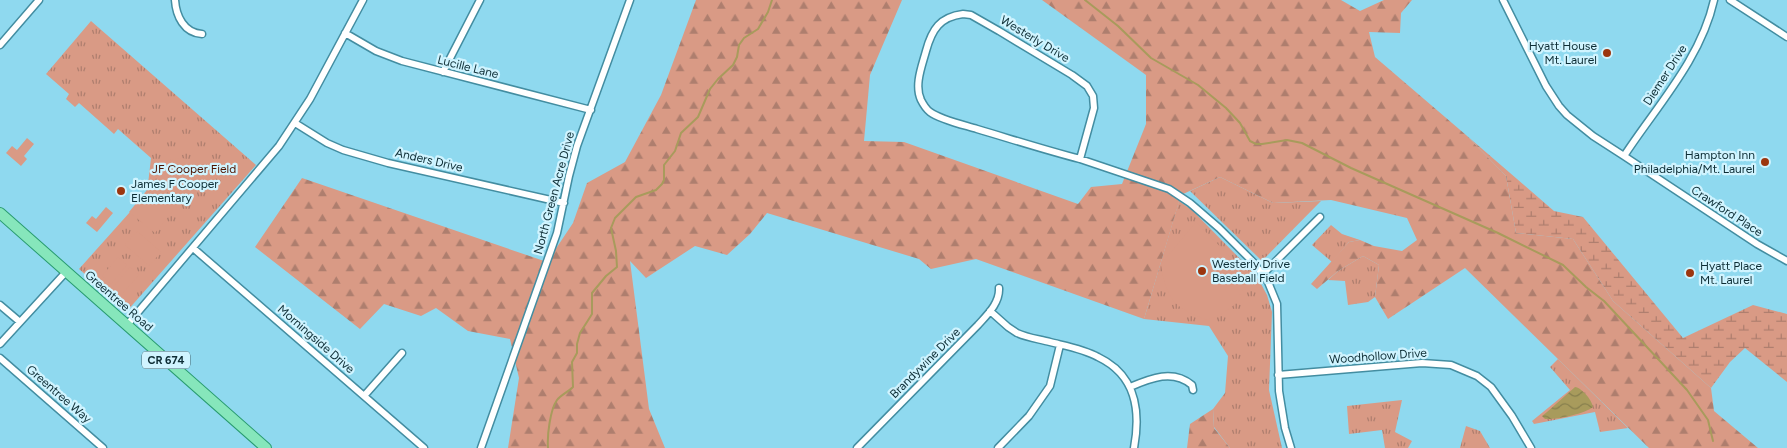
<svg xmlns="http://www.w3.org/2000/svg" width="1787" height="448" font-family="Figtree,sans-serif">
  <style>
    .grass { fill: url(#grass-tufts) }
    .forest { fill: url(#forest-firs) }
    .wetland { fill: url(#wetland-marsh) }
    .garden { fill: #d99a85 }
    .water { fill: url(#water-waves) }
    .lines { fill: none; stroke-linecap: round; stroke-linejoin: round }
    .stream { stroke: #a89b5c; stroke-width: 2 }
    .street-casing { stroke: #438da1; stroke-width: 9 }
    .primary-casing { stroke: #289b6f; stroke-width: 12 }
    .street { stroke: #fff; stroke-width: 6 }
    .primary { stroke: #86e6bb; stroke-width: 10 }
    .poi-dot { fill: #9c360f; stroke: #d0f4ff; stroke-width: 2 }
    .labels { text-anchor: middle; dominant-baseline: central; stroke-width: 4.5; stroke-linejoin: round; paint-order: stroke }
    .shield { fill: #d0f4ff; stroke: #486972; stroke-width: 1 }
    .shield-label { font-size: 11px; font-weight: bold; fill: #0d2d35 }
    .street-label { font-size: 12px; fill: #0d2d35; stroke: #d0f4ff }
    .poi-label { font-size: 12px; fill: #0d2d35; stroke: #d0f4ff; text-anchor: start }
    .park-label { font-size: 12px; fill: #4e1401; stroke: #d0f4ff }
  </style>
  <defs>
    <pattern id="grass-tufts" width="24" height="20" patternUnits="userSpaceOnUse" patternTransform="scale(1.25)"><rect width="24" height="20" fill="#d99a85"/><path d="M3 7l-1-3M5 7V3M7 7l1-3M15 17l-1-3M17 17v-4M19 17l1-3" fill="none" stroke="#ae7e6e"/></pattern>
    <pattern id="forest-firs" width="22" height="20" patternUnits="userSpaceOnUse" patternTransform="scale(1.25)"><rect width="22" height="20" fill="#d99a85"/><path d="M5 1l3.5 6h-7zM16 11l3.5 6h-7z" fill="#ae7e6e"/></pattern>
    <pattern id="wetland-marsh" width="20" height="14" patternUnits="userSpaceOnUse" patternTransform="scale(1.25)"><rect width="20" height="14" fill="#d99a85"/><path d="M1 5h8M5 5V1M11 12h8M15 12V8" fill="none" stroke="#ae7e6e"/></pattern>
    <pattern id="water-waves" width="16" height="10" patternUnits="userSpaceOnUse" patternTransform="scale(1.25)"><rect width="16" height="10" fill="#a89b5c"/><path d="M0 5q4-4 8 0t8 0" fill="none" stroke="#877f4d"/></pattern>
  </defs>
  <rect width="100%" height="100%" fill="#8fd9ef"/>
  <path class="grass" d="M91 21 256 165 127 311 79 269 147 193 151 158 118 129 114 134 79 103 75 107 66 99 69 94 46 74Z
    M1220 177 1273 203 1321 201 1262 261 1190 191Z
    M1179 201 1192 210 1250 269 1260 282 1267 295 1272 312 1269 390 1282 448H1230L1214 427 1213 409 1225 393 1228 356 1209 326 1144 319Z
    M1331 225 1342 234 1360 240 1349 242 1332 262 1312 245Z
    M1363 256 1379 265 1375 297 1368 302 1348 305 1345 281 1328 280 1338 271Z
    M1558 359 1628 428 1600 432 1595 412 1534 424 1532 421 1570 390 1550 367Z
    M1402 400 1395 432 1412 441 1408 448H1385L1382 430 1349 434 1347 406Z
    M1466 426 1480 431 1490 448H1460Z"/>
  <path class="forest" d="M696 0H902L870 75 864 141 904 142 1078 204 1091 187 1122 184 1146 124V75L1042 0H1341L1360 11 1384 0H1412L1401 13 1400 33 1369 32 1375 57 1466 135 1506 176 1516 233 1573 239 1613 301 1711 388 1714 411 1758 448H1649L1465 268 1388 319 1375 297 1379 265 1363 256 1338 271 1317 289 1311 284 1349 242 1360 240 1374 246 1402 251 1417 240 1407 218 1331 200 1273 203 1220 177 1181 195 1144 319 976 259 931 269 919 259 767 213 750 234 727 255 695 246 646 278 630 261 649 409 665 448H508L519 378 510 339 468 331 436 308 421 316 384 304 360 329 255 247 302 178 547 262 573 223 587 183 625 162 661 95Z
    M1213 409 1214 428 1230 448H1187L1190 424Z"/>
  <path class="wetland" d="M1466 135 1554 211 1583 217 1683 338 1753 305 1787 314V382L1745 348 1730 362 1711 388 1613 301 1573 239 1516 233 1506 176Z"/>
  <path class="garden" d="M27 138 34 144 24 156 27 159 21 166 6 153 12 146 17 150Z
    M183 158C197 167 198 169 196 186L181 190 177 196 173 197 169 196 168 191 171 188 164 165 168 160Z
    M147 190 173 211 155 233 129 212Z
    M106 207 113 213 97 232 86 223 92 216 96 219Z
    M1196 222 1250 277 1234 305 1220 315 1207 320C1174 308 1166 299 1161 264Z
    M137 231 161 252 149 266 125 245Z
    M118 257 127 265 111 284 102 276Z
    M130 267 139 275 122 294 114 286Z"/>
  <path class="water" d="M1575 387C1582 388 1592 400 1593 407 1584 414 1556 420 1545 419L1542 416 1547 412Z"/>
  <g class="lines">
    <path class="stream" d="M1085 0 1118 26 1151 58 1198 85 1226 108 1240 123 1250 141 1256 144H1262L1287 140 1302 143 1351 168 1498 233 1563 265 1586 287 1604 301 1687 390 1708 420 1713 441
      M548 448C547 436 550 410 557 400 561 395 568 392 573 387L572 362 577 353V344L580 333 592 314V293L606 276 617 267 616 251 611 228 615 218 636 197 656 190 662 184 664 180V165L675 151 681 133 698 117 710 89 718 79 733 65 737 57 739 45 744 38 758 29 768 12 772 0"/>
    <defs>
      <path id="street" d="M175 0C176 16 184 33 202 34
        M1503 0 1546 86 1559 106 1567 115 1593 136 1624 156 1757 244 1787 261
        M1730 0 1787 37
        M963 14 971 15 999 31 1072 75 1087 86 1093 96 1094 108 1080 159C1045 150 1011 139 977 129 964 125 941 120 930 112 926 109 923 104 921 100 914 85 922 66 926 51 932 29 940 17 963 14Z
        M345 33 376 51 402 61 591 110
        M0 45 39 0
        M443 72 480 0
        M295 123 327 143 343 150 388 163 564 203
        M1624 156C1656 107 1701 59 1714 0
        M1080 159 1169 189 1190 203 1219 228 1254 263 1268 282 1277 304 1279 391 1285 428 1291 448
        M193 248 424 448
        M1263 274 1320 217
        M0 305 20 322
        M990 311 1008 327 1017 333C1028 338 1039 339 1050 342 1066 346 1084 349 1098 357 1136 375 1141 410 1134 448
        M127 325 279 146 310 99 363 0
        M0 344 66 272
        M0 358 103 448
        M1278 375 1422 363 1451 365 1477 376 1491 387 1512 416 1531 448
        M1130 387C1151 378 1173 369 1192 385L1193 390
        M364 396 402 353
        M481 448 557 233 569 176 577 146 630 0
        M857 448 978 325C987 315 1000 303 999 288
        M998 448 1029 416 1050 386 1060 345"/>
      <path id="primary" d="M0 213 266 448"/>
    </defs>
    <use href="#street" class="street-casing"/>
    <use href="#primary" class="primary-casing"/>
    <use href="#street" class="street"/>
    <use href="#primary" class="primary"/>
  </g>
  <g class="poi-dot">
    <circle cx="1607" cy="53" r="5"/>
    <circle cx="1765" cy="162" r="5"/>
    <circle cx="121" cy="191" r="5"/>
    <circle cx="1202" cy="271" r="5"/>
    <circle cx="1690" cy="273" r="5"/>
  </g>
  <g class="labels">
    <rect class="shield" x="142" y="351.5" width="48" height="17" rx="4"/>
    <g class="shield-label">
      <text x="166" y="360">CR 674</text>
    </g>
    <g class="street-label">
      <text transform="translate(1035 39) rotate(31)">Westerly Drive</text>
      <text transform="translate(468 67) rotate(14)">Lucille Lane</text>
      <text transform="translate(1665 75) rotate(-57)">Diemer Drive</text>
      <text transform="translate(429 160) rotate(13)">Anders Drive</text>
      <text transform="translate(554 193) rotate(-75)">North Green Acre Drive</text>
      <text transform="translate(1727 211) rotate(33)">Crawford Place</text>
      <text transform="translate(119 301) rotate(41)">Greentree Road</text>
      <text transform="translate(316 339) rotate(41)">Morningside Drive</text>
      <text transform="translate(1378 356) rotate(-4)">Woodhollow Drive</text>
      <text transform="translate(925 363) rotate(-45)">Brandywine Drive</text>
      <text transform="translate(59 394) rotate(41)">Greentree Way</text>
    </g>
    <g class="poi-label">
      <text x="1597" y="46" text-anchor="end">Hyatt House<tspan x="1597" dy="14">Mt. Laurel</tspan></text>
      <text x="1755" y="155" text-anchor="end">Hampton Inn<tspan x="1755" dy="14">Philadelphia/Mt. Laurel</tspan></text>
      <text x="131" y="184">James F Cooper<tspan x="131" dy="14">Elementary</tspan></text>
      <text x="1212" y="264">Westerly Drive<tspan x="1212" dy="14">Baseball Field</tspan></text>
      <text x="1700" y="266">Hyatt Place<tspan x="1700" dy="14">Mt. Laurel</tspan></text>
    </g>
    <g class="park-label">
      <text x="194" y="169">JF Cooper Field</text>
    </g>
  </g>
</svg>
